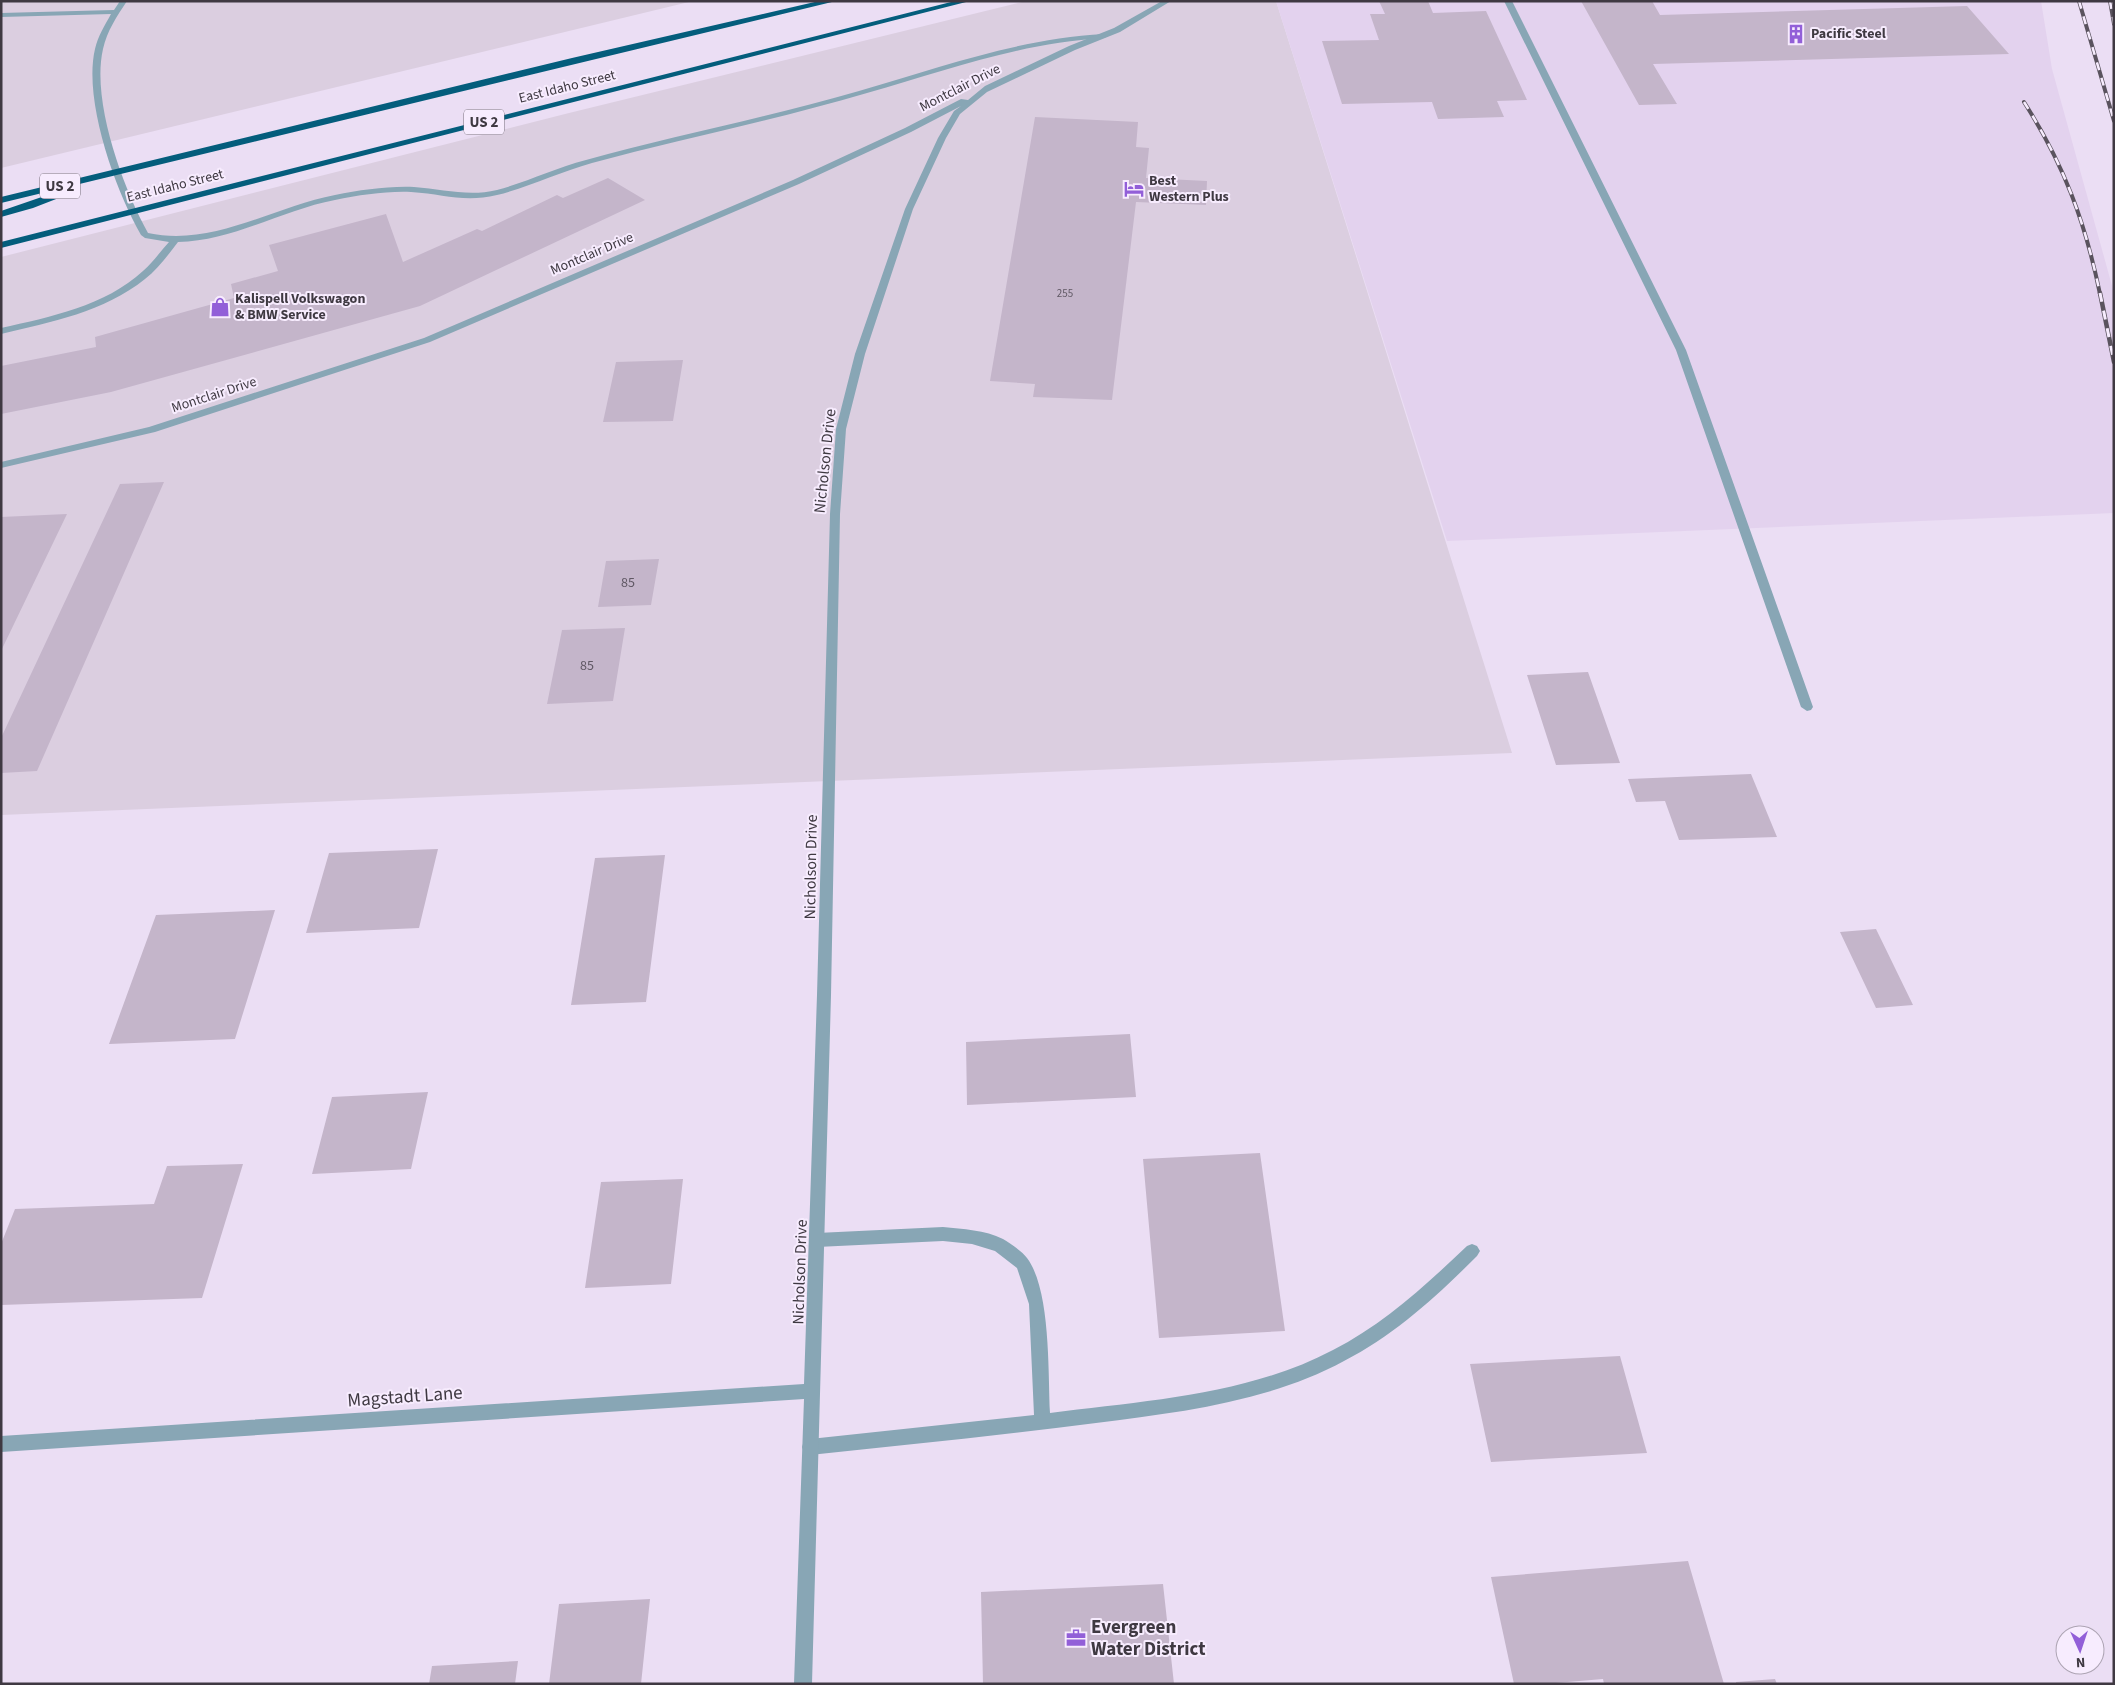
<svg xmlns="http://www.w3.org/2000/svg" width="2115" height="1685" font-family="'Source Sans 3',sans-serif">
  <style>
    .commercial { fill: #dbcee0 }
    .built { fill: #e3d2ee }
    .building { fill: #c4b5ca }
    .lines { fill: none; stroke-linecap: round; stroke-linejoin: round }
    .lane { fill: #88a6b5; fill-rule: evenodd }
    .street { fill: #88a6b5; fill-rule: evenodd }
    .highway { fill: #045d7c; fill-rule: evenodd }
    .rail-far1-casing { stroke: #5a535e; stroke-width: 4 }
    .rail-casing { stroke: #5a535e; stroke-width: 4.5 }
    .rail-far1 { stroke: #f7ecfe; stroke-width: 2.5; stroke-dasharray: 8; stroke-linecap: butt }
    .rail { stroke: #f7ecfe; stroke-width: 3; stroke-dasharray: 9; stroke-linecap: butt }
    .labels { text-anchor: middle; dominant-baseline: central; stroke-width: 4; stroke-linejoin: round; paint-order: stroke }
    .far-number-label { font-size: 11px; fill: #605864 }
    .far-poi-label { font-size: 14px; font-weight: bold; fill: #3f3942; stroke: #f7ecfe; text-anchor: start }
    .far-street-label { font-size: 14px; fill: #3f3942; stroke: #f7ecfe }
    .number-label { font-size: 14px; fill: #605864 }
    .shield { fill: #f7ecfe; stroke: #766f7a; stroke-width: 1 }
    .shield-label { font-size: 15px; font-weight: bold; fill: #3f3942 }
    .street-label { font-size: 16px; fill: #3f3942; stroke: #f7ecfe }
    .near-street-label { font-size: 19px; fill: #3f3942; stroke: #f7ecfe }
    .near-poi-label { font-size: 19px; font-weight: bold; fill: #3f3942; stroke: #f7ecfe; text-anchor: start }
  </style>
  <rect width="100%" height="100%" fill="#ebdef4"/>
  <path class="commercial" d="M1 1H693L1 168Z
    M1026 1H1276L1512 753 1 815V257L569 113Z"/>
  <path class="built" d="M1276 1H2041L2052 69 2114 293V513L1447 541Z"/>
  <path class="building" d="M1379 1H1428L1433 13 1486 11 1527 100 1497 101 1504 117 1438 119 1432 102 1342 104 1322 41 1379 40 1370 14H1385Z
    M1581 1H1652L1660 15 1967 6 2009 54 1653 64 1677 104 1639 105Z
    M1035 117 1138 122 1136 147 1149 148 1146 178 1207 181 1206 205 1136 202 1112 400 1033 397 1035 384 990 381Z
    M608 178 645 200 420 306 111 392 1 414V366L96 347 95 337 234 298 231 284 278 271 269 245 386 214 403 262 477 229 482 231 557 195 563 198Z
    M683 360 673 421 603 422 616 362Z
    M164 482 37 771 1 773V738L120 484Z
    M67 514 1 651V517Z
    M659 559 651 605 598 607 606 561Z
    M625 628 613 701 547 704 562 630Z
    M1588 672 1620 763 1556 765 1527 675Z
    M1751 774 1777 837 1679 840 1665 801 1636 802 1628 779Z
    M438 849 419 928 306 933 329 853Z
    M665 855 646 1002 571 1005 595 858Z
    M275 910 235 1039 109 1044 156 915Z
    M1876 929 1913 1005 1876 1008 1840 932Z
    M1130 1034 1136 1097 967 1105 966 1042Z
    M428 1092 411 1169 312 1174 332 1097Z
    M1260 1153 1285 1331 1159 1338 1143 1159Z
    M243 1164 202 1298 1 1305V1244L15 1209 154 1204 167 1166Z
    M683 1179 671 1284 585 1288 601 1182Z
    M1620 1356 1647 1453 1491 1462 1470 1364Z
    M1688 1561 1724 1684H1604L1603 1679 1544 1684H1514L1491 1577Z
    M1163 1584 1174 1684H983L981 1592Z
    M650 1599 641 1684H549L559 1604Z
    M518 1661 515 1684H429L432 1666Z
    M1775 1679 1777 1684H1736V1682Z"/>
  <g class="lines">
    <path class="lane" d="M120 1H127C117 16 107 31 103 49 91 101 123 188 148 233 213 247 273 207 335 195 361 190 387 186 414 187 443 189 468 197 497 190 527 182 555 168 586 160 676 135 769 117 859 91 942 67 1017 39 1104 34L1108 36 1104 38C1020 43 947 70 867 93 776 120 683 138 592 163 560 172 529 187 497 195 464 203 444 194 411 192 386 191 360 195 335 200 282 210 233 241 178 242 168 255 158 269 145 279 104 312 51 322 1 334V328C50 317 105 306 143 271 153 262 160 252 169 242L145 238 141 235C115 190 83 100 95 49 98 36 105 25 111 14L1 17V13L114 10Z
      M1504 1H1512L1686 350 1813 707 1811 710 1807 711 1801 707 1676 350Z
      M943 1227C963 1229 985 1230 1003 1239 1010 1243 1023 1252 1027 1258 1051 1290 1048 1373 1050 1413 1144 1401 1248 1395 1333 1350 1384 1324 1426 1285 1467 1246L1472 1244 1477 1246 1480 1251 1477 1256C1437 1296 1395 1335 1344 1361 1268 1402 1180 1412 1096 1423 1001 1435 905 1445 810 1455L804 1453 802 1447 804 1441 810 1439 1034 1415 1029 1304 1017 1268 995 1251 972 1244 943 1241 817 1247 812 1245 810 1240 812 1235 817 1233Z"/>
    <path class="street" d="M1162 1H1171L1120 32 1075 50 987 92 960 114 946 138 913 209 865 354 846 429 840 514 831 995 812 1684H794L804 1399 1 1452V1436L804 1384 817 995 830 514 836 429 855 354 905 209 938 138 954 111 961 106 911 132 799 184 430 342 155 432 1 468V462L149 427 424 338 793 180 905 128 961 99 968 100 985 86 1069 46 1114 28Z"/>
    <path class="highway" d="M819 1H836L1 203V197L572 58Z
      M955 1H970L1 248V242Z
      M65 189 70 192 69 194 33 208 1 217V211Z"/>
    <defs>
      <path id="rail-far1" d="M2079 1 2114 121
        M2110 1 2114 24
        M2024 102C2064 165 2085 221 2100 294"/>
      <path id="rail" d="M2100 293 2114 362"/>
    </defs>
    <use href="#rail-far1" class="rail-far1-casing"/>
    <use href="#rail" class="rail-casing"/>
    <use href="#rail-far1" class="rail-far1"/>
    <use href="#rail" class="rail"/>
  </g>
  <defs>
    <symbol id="building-bare" viewBox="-9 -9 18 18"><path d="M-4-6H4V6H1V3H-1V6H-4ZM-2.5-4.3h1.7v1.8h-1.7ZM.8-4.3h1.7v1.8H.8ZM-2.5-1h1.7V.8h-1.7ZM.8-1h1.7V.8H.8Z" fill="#925fd8" stroke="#f7ecfe" stroke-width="2.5" paint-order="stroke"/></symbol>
    <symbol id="hotel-bare" viewBox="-9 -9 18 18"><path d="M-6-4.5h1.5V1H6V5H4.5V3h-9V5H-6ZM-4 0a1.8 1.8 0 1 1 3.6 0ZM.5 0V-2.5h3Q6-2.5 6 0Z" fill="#925fd8" stroke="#f7ecfe" stroke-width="2.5" paint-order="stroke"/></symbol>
    <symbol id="shop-bare" viewBox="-9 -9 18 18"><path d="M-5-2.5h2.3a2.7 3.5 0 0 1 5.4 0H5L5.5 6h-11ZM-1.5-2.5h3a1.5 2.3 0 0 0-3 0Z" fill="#925fd8" stroke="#f7ecfe" stroke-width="2.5" paint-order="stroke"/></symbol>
    <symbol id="office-bare" viewBox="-9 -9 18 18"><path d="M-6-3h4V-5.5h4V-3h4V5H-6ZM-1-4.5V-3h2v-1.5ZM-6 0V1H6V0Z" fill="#925fd8" stroke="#f7ecfe" stroke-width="2.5" paint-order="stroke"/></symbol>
  </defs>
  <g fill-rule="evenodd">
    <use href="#building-bare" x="1782" y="20" width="28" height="28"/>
    <use href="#hotel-bare" x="1120" y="175" width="28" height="28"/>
    <use href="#shop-bare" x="206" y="293" width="28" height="28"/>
    <use href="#office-bare" x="1062" y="1624" width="28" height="28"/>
  </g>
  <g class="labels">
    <g class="far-number-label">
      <text x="1065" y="293">255</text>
    </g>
    <g class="far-poi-label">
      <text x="1811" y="34">Pacific Steel</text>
      <text x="1149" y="181">Best<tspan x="1149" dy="16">Western Plus</tspan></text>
      <text x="235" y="299">Kalispell Volkswagon<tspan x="235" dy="16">&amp; BMW Service</tspan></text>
    </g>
    <g class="far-street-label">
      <text transform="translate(567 87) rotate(-14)">East Idaho Street</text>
      <text transform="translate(960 88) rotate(-27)">Montclair Drive</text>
      <text transform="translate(175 186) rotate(-14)">East Idaho Street</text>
      <text transform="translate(592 254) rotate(-23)">Montclair Drive</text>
      <text transform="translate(214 395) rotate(-18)">Montclair Drive</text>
    </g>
    <g class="number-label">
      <text x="628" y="583">85</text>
      <text x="587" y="666">85</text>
    </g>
    <g class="shield">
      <rect x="464" y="109.5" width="40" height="25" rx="4"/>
      <rect x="40" y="173.5" width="40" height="25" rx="4"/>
    </g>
    <g class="shield-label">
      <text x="484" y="122">US 2</text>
      <text x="60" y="186">US 2</text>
    </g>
    <g class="street-label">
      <text transform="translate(825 461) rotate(-84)">Nicholson Drive</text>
      <text transform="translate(811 867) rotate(-89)">Nicholson Drive</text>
      <text transform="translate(800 1272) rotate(-88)">Nicholson Drive</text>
    </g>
    <g class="near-street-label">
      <text transform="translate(405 1397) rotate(-4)">Magstadt Lane</text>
    </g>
    <g class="near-poi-label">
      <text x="1091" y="1627">Evergreen<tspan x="1091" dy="22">Water District</tspan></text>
    </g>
  </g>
  <rect width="2115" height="1685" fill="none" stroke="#3f3942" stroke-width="5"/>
  <g transform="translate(2080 1650) rotate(177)"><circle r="24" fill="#f7ecfe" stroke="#ada4b3"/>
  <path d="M0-4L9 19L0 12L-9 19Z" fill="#925fd8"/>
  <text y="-8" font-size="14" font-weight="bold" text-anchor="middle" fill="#3f3942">N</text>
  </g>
</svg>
